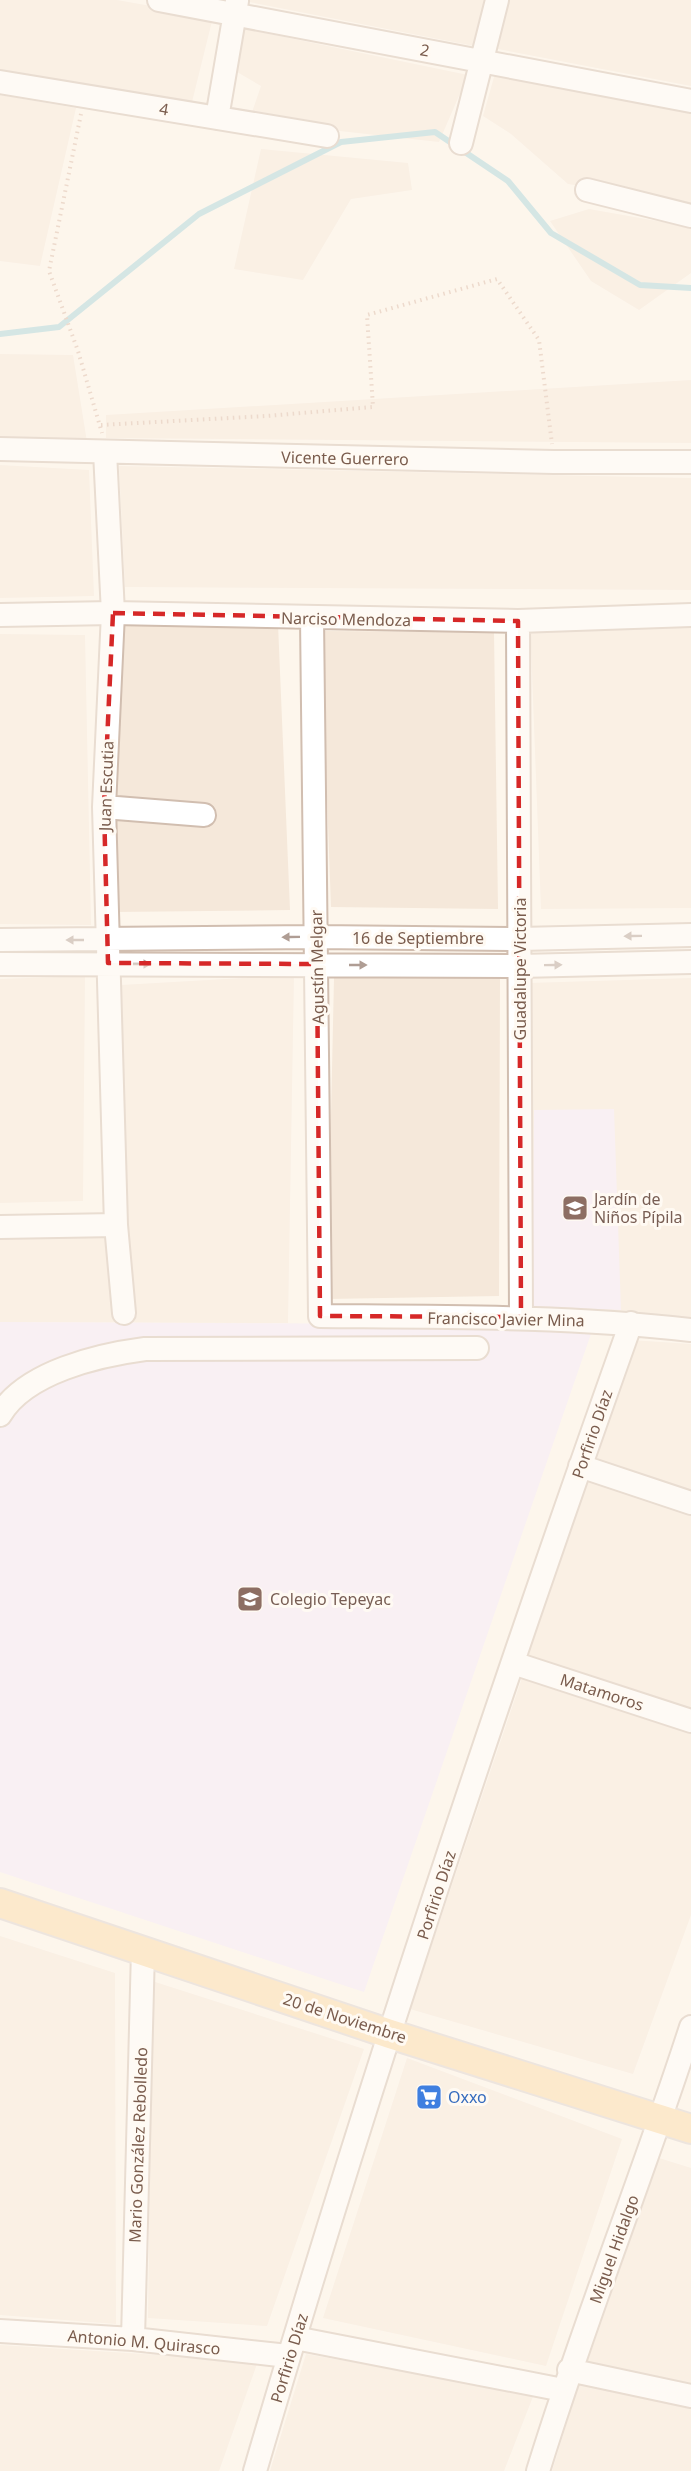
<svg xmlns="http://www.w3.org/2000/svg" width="691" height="2471" font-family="'Noto Sans',sans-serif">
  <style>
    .residential { fill: #f5e8da }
    .education { fill: #f3e8fa }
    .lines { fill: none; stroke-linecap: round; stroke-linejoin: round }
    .stream { stroke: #a5d3da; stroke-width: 6 }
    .minor-casing { stroke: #d1beb0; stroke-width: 26 }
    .major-casing { stroke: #dad1cd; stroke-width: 32 }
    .path { stroke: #d9b8a5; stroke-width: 4; stroke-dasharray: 1.5 4.5; stroke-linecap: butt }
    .minor { stroke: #fff; stroke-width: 22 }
    .major { stroke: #fbd9a5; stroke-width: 28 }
    .oneway { fill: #af9d94 }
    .marked { fill: none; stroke: #d62828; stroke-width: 4.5; stroke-dasharray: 12 8; stroke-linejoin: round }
    .labels { text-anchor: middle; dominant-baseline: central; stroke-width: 6; stroke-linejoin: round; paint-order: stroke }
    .street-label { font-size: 16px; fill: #7a5c4d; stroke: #fffaf3 }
    .education-label { font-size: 16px; fill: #785e54; stroke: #fffaf3; text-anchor: start }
    .shop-label { font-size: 16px; fill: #366cbe; stroke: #fffaf3; text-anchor: start }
  </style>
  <rect width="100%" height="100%" fill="#fdf6ec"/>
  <path class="residential" d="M0 0H117L213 17 192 102 0 70Z
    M239 0H484L474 46Z
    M507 0H691V86L498 49Z
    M241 28 468 75 439 142 249 121 261 86 232 69Z
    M496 70 691 110V203L568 184 511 134 483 116Z
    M0 95 76 108 40 266 0 261Z
    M261 149 408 163 412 190 351 199 303 280 234 269Z
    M589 209 691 227V273L639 310 591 281 550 221Z
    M0 354 73 355 87 442 0 437Z
    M691 380V443L106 438V415Z
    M0 465 89 470 94 596 0 598Z
    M119 466 691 478V590L125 587Z
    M691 617V908L541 909 530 620Z
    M113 624H278L290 910 115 912Z
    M321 631 494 632 498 909 331 907Z
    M0 634 85 635 91 925 0 924Z
    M294 975 288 1323 0 1322V1238L124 1234 121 985Z
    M85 976 83 1201 0 1203V979Z
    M334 978H500L499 1296 327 1299Z
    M691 978V1323L527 1310 528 983Z
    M631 1340 691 1344V1708L524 1654Z
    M523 1675 691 1733V1915L633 2074 410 2009Z
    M0 1936 115 1973 116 2324 0 2315Z
    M152 1981 364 2049 267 2326 148 2318Z
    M407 2058 622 2139 546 2366 323 2318Z
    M659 2158 691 2168V2389L587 2363Z
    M0 2345 258 2361 219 2471H0Z
    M306 2354 534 2394 504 2471H270Z
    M580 2380 691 2408V2471H552Z"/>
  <path class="education" d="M614 1109 621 1310 532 1306 534 1110Z
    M0 1322 594 1325 364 1992 0 1872Z"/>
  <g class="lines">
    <path class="stream" d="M0 334 59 327 199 214 341 142 435 132 508 181 551 233 640 285 691 288"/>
    <defs>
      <path id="minor" d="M159 0 691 101
        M0 82 327 136
        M217 118 237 1
        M461 143 497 0
        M587 190 691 216
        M0 449 554 462H691
        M105 452 113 613 104 807 116 1225 124 1313
        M0 615 113 613 518 621 691 615
        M312 618 320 1316C444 1317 568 1316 691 1330
        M518 621 521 1317
        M104 807 204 815
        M0 940 317 937 520 939 691 935
        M0 964 520 966 691 962
        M0 1227 116 1225
        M0 1415C25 1372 99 1355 145 1349L477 1348
        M580 1466 691 1503
        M513 1663 691 1721
        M0 2331 133 2339 288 2356
        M295 2338 563 2390
        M133 2339 143 1950
        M569 2370 691 2396
        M255 2471C368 2085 496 1702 631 1323
        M538 2471C584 2321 643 2176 691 2027"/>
      <path id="major" d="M0 1903 390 2034 691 2129"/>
    </defs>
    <use href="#minor" class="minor-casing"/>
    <use href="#major" class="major-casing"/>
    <path class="path" d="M81 114 49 271 78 351 102 433
      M101 425 266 416 373 407 367 315 497 279 539 340 552 444"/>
    <use href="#minor" class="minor"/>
    <use href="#major" class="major"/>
  </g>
  <defs><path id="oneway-solid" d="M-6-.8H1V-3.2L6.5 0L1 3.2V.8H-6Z" transform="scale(1.5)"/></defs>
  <g class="oneway">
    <use href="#oneway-solid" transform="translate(633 936) rotate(179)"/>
    <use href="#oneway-solid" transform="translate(291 937) rotate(179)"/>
    <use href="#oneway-solid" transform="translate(75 940) rotate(180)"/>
    <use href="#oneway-solid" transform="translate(142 964)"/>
    <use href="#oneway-solid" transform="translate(358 965)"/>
    <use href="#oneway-solid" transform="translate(553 965) rotate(-1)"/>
  </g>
  <path d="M0 0H691V2471H0ZM113 613 518 621 521 1317 320 1316 317 964 108 963 104 807Z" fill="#fdf6ec" fill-opacity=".55" fill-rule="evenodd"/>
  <path class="marked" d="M113 613 518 621 521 1317 320 1316 317 964 108 963 104 807Z"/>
  <defs>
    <symbol id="school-square" viewBox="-11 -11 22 22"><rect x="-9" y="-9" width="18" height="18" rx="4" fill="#8d6e63" stroke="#fffaf3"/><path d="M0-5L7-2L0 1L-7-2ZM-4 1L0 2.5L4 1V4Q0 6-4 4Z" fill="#fff"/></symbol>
    <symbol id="supermarket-square" viewBox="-11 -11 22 22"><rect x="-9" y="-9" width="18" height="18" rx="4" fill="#3f7fe0" stroke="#fffaf3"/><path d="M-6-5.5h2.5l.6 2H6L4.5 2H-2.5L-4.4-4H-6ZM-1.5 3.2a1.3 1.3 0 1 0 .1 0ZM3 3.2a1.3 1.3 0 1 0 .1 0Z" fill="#fff"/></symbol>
  </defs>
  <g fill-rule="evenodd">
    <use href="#school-square" x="560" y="1193" width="30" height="30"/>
    <use href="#school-square" x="235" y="1584" width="30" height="30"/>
    <use href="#supermarket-square" x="414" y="2082" width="30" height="30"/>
  </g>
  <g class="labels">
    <g class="street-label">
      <text transform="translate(425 50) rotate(11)">2</text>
      <text transform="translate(164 109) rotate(10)">4</text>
      <text transform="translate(345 458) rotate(1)">Vicente Guerrero</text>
      <text transform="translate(346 619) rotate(1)">Narciso Mendoza</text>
      <text transform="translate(106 786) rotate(-88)">Juan Escutia</text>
      <text x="418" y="938">16 de Septiembre</text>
      <text transform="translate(317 967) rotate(-91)">Agustín Melgar</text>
      <text transform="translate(520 969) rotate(-90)">Guadalupe Victoria</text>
      <text transform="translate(506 1319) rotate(1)">Francisco Javier Mina</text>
      <text transform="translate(592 1434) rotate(-71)">Porfirio Díaz</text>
      <text transform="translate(602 1692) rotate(18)">Matamoros</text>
      <text transform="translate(436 1895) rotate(-72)">Porfirio Díaz</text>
      <text transform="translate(345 2018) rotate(18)">20 de Noviembre</text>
      <text transform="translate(138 2145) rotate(-88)">Mario González Rebolledo</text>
      <text transform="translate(614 2249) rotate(-70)">Miguel Hidalgo</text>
      <text transform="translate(144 2342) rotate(5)">Antonio M. Quirasco</text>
      <text transform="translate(289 2358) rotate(-73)">Porfirio Díaz</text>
    </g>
    <g class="education-label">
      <text x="594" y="1199">Jardín de<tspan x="594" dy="18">Niños Pípila</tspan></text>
      <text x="270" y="1599">Colegio Tepeyac</text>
    </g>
    <g class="shop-label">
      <text x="448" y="2097">Oxxo</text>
    </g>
  </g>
</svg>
